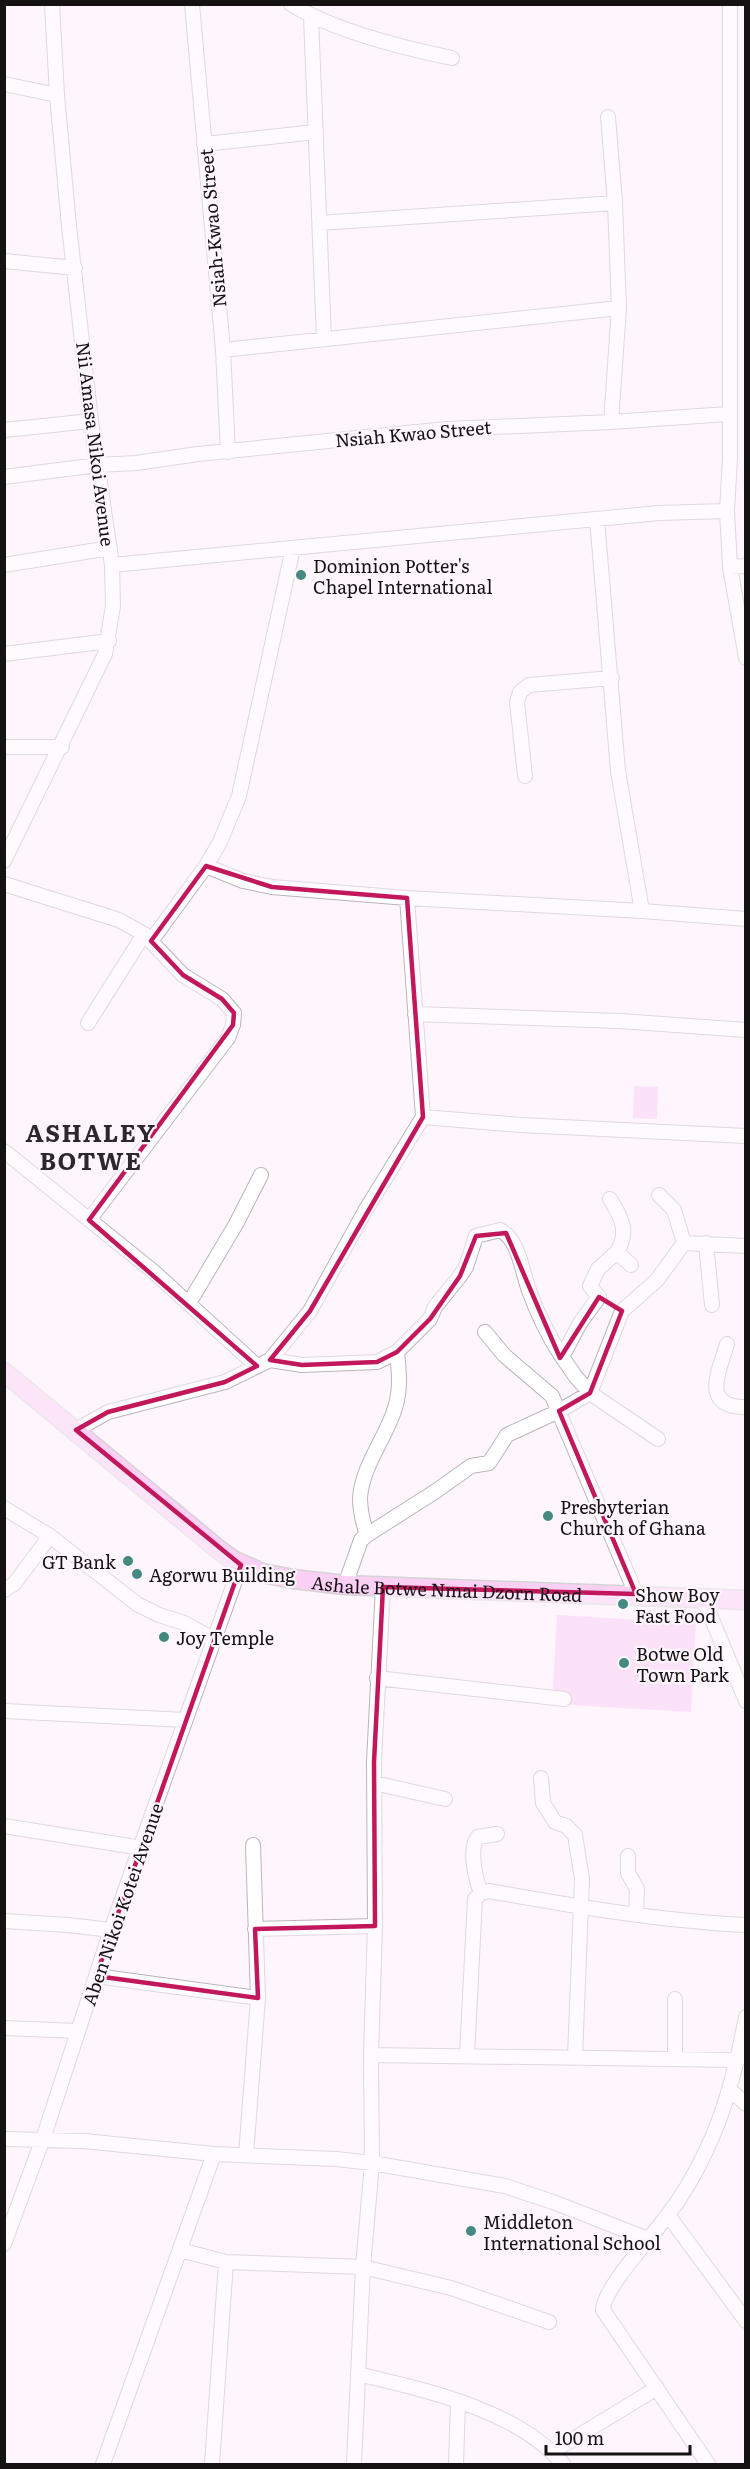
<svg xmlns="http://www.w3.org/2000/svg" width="750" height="2469" font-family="Literata,serif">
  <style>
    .green { fill: #facaf3 }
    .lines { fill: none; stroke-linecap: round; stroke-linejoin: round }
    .minor-casing { stroke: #bcb4ba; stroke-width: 16 }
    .major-casing { stroke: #d5d4d5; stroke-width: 21 }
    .minor { stroke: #fff; stroke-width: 14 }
    .major { stroke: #fad1f4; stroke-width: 18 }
    .marked { fill: none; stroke: #c2185b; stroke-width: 4.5; stroke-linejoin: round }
    .poi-dot { fill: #458a81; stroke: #fef6fc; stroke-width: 2 }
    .labels { text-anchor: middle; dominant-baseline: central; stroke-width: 4.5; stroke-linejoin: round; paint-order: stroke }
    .street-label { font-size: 18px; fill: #151214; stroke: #fef6fc }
    .poi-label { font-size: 18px; fill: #151214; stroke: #fef6fc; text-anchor: start }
    .district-label { font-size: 24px; font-weight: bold; letter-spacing: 1.5px; fill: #2e282d; stroke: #fef6fc }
  </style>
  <rect width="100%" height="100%" fill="#fef6fc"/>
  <path class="green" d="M634 1086 658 1087 657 1119 633 1118Z
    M557 1615 696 1623 691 1712 552 1704Z"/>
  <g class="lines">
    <defs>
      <path id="minor" d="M192 4 223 350 228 452
        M291 4C332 30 404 48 452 58
        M730 4V458L727 511 730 567 746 658
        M311 17 324 339
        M4 84 57 95
        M608 117 615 203 619 308 611 422
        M204 144 316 132
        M320 223 615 203
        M4 261 75 268
        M223 350 619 308
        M4 430 91 421
        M4 477 98 465 136 463 198 454 447 429 611 422 728 414
        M597 519 618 771 642 911
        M4 565 110 548
        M112 565 659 513 727 511
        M730 567 746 566
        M4 654 109 641
        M4 747H62
        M525 776 517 702 520 692 529 685 612 678
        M4 861 105 654 113 606 112 565 91 421 69 226 57 95 52 4
        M206 866 243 881 272 887 407 898 642 911 746 919
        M4 884 119 920 144 934 183 975 222 999 234 1013 233 1025 228 1038 89 1220
        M407 898 423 1117
        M151 941 206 866 220 842 239 796 293 548
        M415 1014 620 1021 746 1030
        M88 1023 144 934
        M4 1151 154 1272 257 1366
        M659 1195 674 1210 684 1243
        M610 1199C622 1218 629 1232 617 1252
        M706 1243 712 1305
        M631 1265 617 1252 598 1269 590 1286 599 1297 580 1323 562 1357 576 1377 590 1393 658 1439
        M189 1303 236 1224 261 1175
        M485 1332 504 1355 552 1396 636 1594
        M727 1344C719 1372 700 1407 746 1407
        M270 1360 302 1365 377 1362 397 1352 430 1319 435 1307 460 1276 466 1267 476 1236 500 1230C520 1240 522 1274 530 1293 538 1315 549 1337 562 1357
        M76 1430 108 1412 225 1382 270 1360 310 1311 365 1211 423 1117 521 1125 746 1136
        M4 1508 50 1536 137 1604 159 1615 184 1623 213 1639
        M367 1535C363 1523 360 1511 360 1498 362 1466 386 1438 395 1408 401 1389 399 1371 397 1352
        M345 1585 361 1540 367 1535 436 1491 471 1466 489 1463 507 1435 559 1411 590 1393 622 1311 657 1280 684 1243 746 1246
        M4 1590 14 1584 50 1536
        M703 1598 746 1701
        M377 1678 564 1699
        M4 1711 185 1720
        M541 1778 543 1803 555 1822 566 1826 575 1835 582 1879 575 2057
        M374 1783 445 1799
        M4 1826 142 1848
        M628 1856V1873L637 1889 636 1915
        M481 1893C476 1880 468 1848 478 1837L497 1834
        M4 1921 68 1925 111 1930
        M255 1929 375 1926
        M96 1976 258 1998
        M675 1999V2059
        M4 2028 78 2031
        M371 2055 738 2060
        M467 2055 475 1899 481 1893 489 1891C574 1906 659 1921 746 1925
        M730 2090 746 2104
        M4 2139 84 2141 214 2154 336 2159 372 2163 505 2186 553 2202 648 2239
        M246 2155 258 1998 253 1845
        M668 2215 746 2321
        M4 2244 45 2133 111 1930 241 1564
        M180 2250 226 2262 363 2267 451 2288 549 2322
        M358 2374C425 2390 518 2410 563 2464
        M552 2452 657 2388
        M103 2464 214 2154
        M212 2464 226 2262
        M354 2464 363 2267 372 2163 371 2055 375 1926 374 1762 383 1587
        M456 2464 458 2402
        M708 2464 603 2310C604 2287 652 2237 667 2216 681 2198 695 2174 705 2153 726 2110 737 2063 746 2017"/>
      <g id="major">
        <path id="s1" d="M4 1372 218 1549 233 1560 262 1573 293 1579 345 1585 746 1600"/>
      </g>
    </defs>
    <use href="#minor" class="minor-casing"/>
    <use href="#major" class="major-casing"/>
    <use href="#minor" class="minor"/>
    <use href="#major" class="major"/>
  </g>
  <path d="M0 0H750V2469H0ZM206 866 272 887 407 898 423 1117 310 1311 270 1360 302 1365 377 1362 397 1352 430 1319 460 1276 476 1236 506 1233 560 1358 599 1297 622 1311 590 1393 559 1411 636 1594 383 1587 374 1762 375 1926 255 1929 258 1998 96 1976 241 1565 76 1430 108 1412 225 1382 257 1366 89 1220 233 1025 234 1013 222 999 183 975 151 941Z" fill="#fef6fc" fill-opacity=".55" fill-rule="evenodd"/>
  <path class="marked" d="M206 866 272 887 407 898 423 1117 310 1311 270 1360 302 1365 377 1362 397 1352 430 1319 460 1276 476 1236 506 1233 560 1358 599 1297 622 1311 590 1393 559 1411 636 1594 383 1587 374 1762 375 1926 255 1929 258 1998 96 1976 241 1565 76 1430 108 1412 225 1382 257 1366 89 1220 233 1025 234 1013 222 999 183 975 151 941Z"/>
  <g class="poi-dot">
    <circle cx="301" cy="575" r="6"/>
    <circle cx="548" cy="1516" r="6"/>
    <circle cx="128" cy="1561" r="6"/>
    <circle cx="137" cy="1574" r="6"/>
    <circle cx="623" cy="1604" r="6"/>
    <circle cx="164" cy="1637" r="6"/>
    <circle cx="624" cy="1663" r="6"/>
    <circle cx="471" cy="2231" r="6"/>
  </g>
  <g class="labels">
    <g class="street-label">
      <text transform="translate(212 228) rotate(-95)">Nsiah-Kwao Street</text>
      <text transform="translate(413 433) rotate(-5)">Nsiah Kwao Street</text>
      <text transform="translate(96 444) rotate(83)">Nii Amasa Nikoi Avenue</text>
      <text stroke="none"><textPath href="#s1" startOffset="514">Ashale Botwe Nmai Dzorn Road</textPath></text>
      <text transform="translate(122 1904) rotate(-71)">Aben Nikoi Kotei Avenue</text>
    </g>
    <g class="poi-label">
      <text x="313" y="565">Dominion Potter's<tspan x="313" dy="21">Chapel International</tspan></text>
      <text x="560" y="1506">Presbyterian<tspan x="560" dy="21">Church of Ghana</tspan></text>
      <text x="116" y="1561" text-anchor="end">GT Bank</text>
      <text x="149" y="1574">Agorwu Building</text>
      <text x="635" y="1594">Show Boy<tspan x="635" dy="21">Fast Food</tspan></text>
      <text x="176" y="1637">Joy Temple</text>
      <text x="636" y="1653">Botwe Old<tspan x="636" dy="21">Town Park</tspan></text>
      <text x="483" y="2221">Middleton<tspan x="483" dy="21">International School</tspan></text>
    </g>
    <g class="district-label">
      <text x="91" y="1131">ASHALEY<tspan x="91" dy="28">BOTWE</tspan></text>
    </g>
  </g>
  <rect width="750" height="2469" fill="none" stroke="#151214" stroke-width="12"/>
  <path d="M546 2445v9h144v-9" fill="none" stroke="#151214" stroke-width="3"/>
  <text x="555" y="2445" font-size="18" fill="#151214" stroke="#fef6fc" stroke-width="4.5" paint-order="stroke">100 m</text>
</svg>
